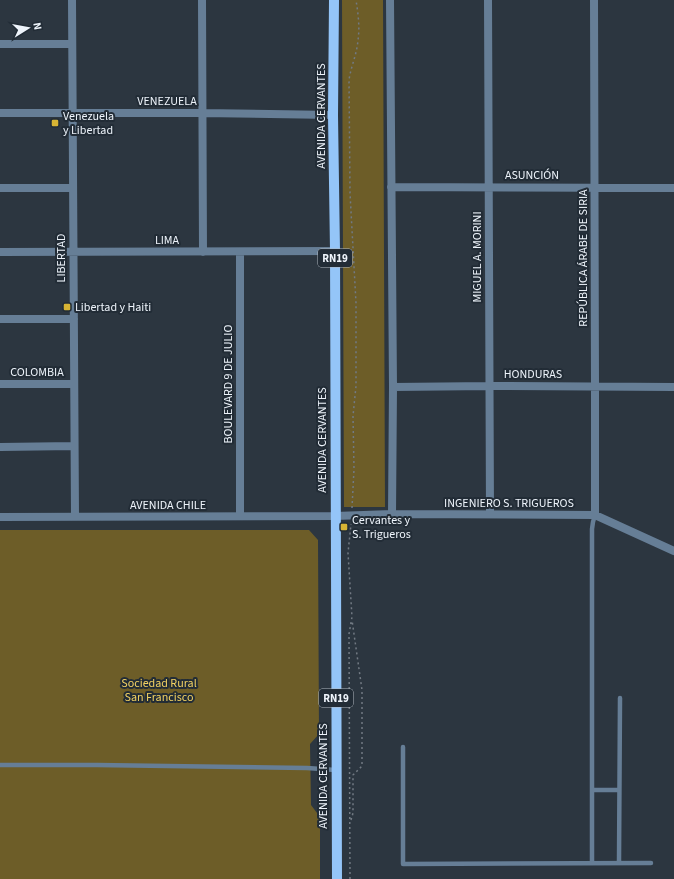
<svg xmlns="http://www.w3.org/2000/svg" width="674" height="879" font-family="'Source Sans 3',sans-serif">
  <style>
    .green { fill: #6d5d28 }
    .lines { fill: none; stroke-linecap: round; stroke-linejoin: round }
    .path { stroke: #727a83; stroke-width: 1.5; stroke-dasharray: 2 3; stroke-linecap: butt }
    .service { stroke: #667e96; stroke-width: 4.5 }
    .minor { stroke: #667e96; stroke-width: 8 }
    .primary { stroke: #94c5f8; stroke-width: 10 }
    .poi-dot { fill: #d7b434; stroke: #222c36; stroke-width: 1.5 }
    .labels { text-anchor: middle; dominant-baseline: central; stroke-width: 4; stroke-linejoin: round; paint-order: stroke }
    .shield { fill: #222c36; stroke: #b1b8c0; stroke-width: 1 }
    .shield-label { font-size: 11px; font-weight: bold; fill: #eef4fb }
    .street-label { font-size: 12px; fill: #eef4fb; stroke: #222c36 }
    .poi-label { font-size: 12px; fill: #eef4fb; stroke: #222c36; text-anchor: start }
    .park-label { font-size: 12px; fill: #f2d162; stroke: #222c36 }
  </style>
  <rect width="100%" height="100%" fill="#2c3640"/>
  <path class="green" d="M342 0H383L385 507H344Z
    M0 530H309L318 540 319 734 310 744 311 805 320 817V879H0Z"/>
  <g class="lines">
    <path class="path" d="M352 508 354 469 353 416 356 386V303L350 193 349 80C351 66 357 54 358 40 360 27 358 13 356 0
      M351 820 353 813V775L362 766V690L352 620
      M350 879 349 634 352 617 348 553 351 524"/>
    <path class="service" d="M403 747V864L651 863
      M0 765H97L307 768 336 770
      M592 790H619
      M592 863V529L593 522 595 515
      M619 863 620 698"/>
    <path class="minor" d="M72 0 75 517
      M202 0 203 252
      M390 0 393 387 392 514
      M488 0 490 514
      M594 0 595 387V515
      M0 44H72
      M0 113H202L333 115
      M391 187 674 188
      M0 188H73
      M0 252 335 251
      M0 319H74
      M0 384H74
      M393 387 490 386 674 387
      M0 447 74 446
      M240 516V252
      M0 517 335 516 392 514 595 515 674 551"/>
    <path class="primary" d="M334 0 333 115 335 251 337 879"/>
  </g>
  <g class="poi-dot">
    <rect x="51" y="119" width="8" height="8" rx="2"/>
    <rect x="63" y="303" width="8" height="8" rx="2"/>
    <rect x="340" y="523" width="8" height="8" rx="2"/>
  </g>
  <g class="labels">
    <g class="shield">
      <rect x="318" y="249" width="34" height="18" rx="3"/>
      <rect x="319" y="689" width="34" height="18" rx="3"/>
    </g>
    <g class="shield-label">
      <text x="335" y="258">RN19</text>
      <text x="336" y="698">RN19</text>
    </g>
    <g class="street-label">
      <text x="167" y="101">VENEZUELA</text>
      <text transform="translate(321 116) rotate(-90)">AVENIDA CERVANTES</text>
      <text x="532" y="175">ASUNCIÓN</text>
      <text x="167" y="240">LIMA</text>
      <text transform="translate(477 257) rotate(-90)">MIGUEL A. MORINI</text>
      <text transform="translate(61 258) rotate(-90)">LIBERTAD</text>
      <text transform="translate(583 258) rotate(-90)">REPÚBLICA ÁRABE DE SIRIA</text>
      <text x="37" y="372">COLOMBIA</text>
      <text x="533" y="374">HONDURAS</text>
      <text transform="translate(228 384) rotate(-90)">BOULEVARD 9 DE JULIO</text>
      <text transform="translate(322 440) rotate(-90)">AVENIDA CERVANTES</text>
      <text x="509" y="503">INGENIERO S. TRIGUEROS</text>
      <text x="168" y="505">AVENIDA CHILE</text>
      <text transform="translate(323 776) rotate(-90)">AVENIDA CERVANTES</text>
    </g>
    <g class="poi-label">
      <text x="63" y="116">Venezuela<tspan x="63" dy="14">y Libertad</tspan></text>
      <text x="75" y="307">Libertad y Haiti</text>
      <text x="352" y="520">Cervantes y<tspan x="352" dy="14">S. Trigueros</tspan></text>
    </g>
    <g class="park-label">
      <text x="159" y="683">Sociedad Rural<tspan x="159" dy="14">San Francisco</tspan></text>
    </g>
  </g>
  <g transform="translate(28 28) rotate(79)" stroke="#222c36" stroke-width="3" paint-order="stroke">
  <path d="M0-3L7 15L0 10L-7 15Z" fill="#eef4fb"/>
  <text y="-6" font-size="11" font-weight="bold" text-anchor="middle" fill="#eef4fb">N</text>
  </g>
</svg>
